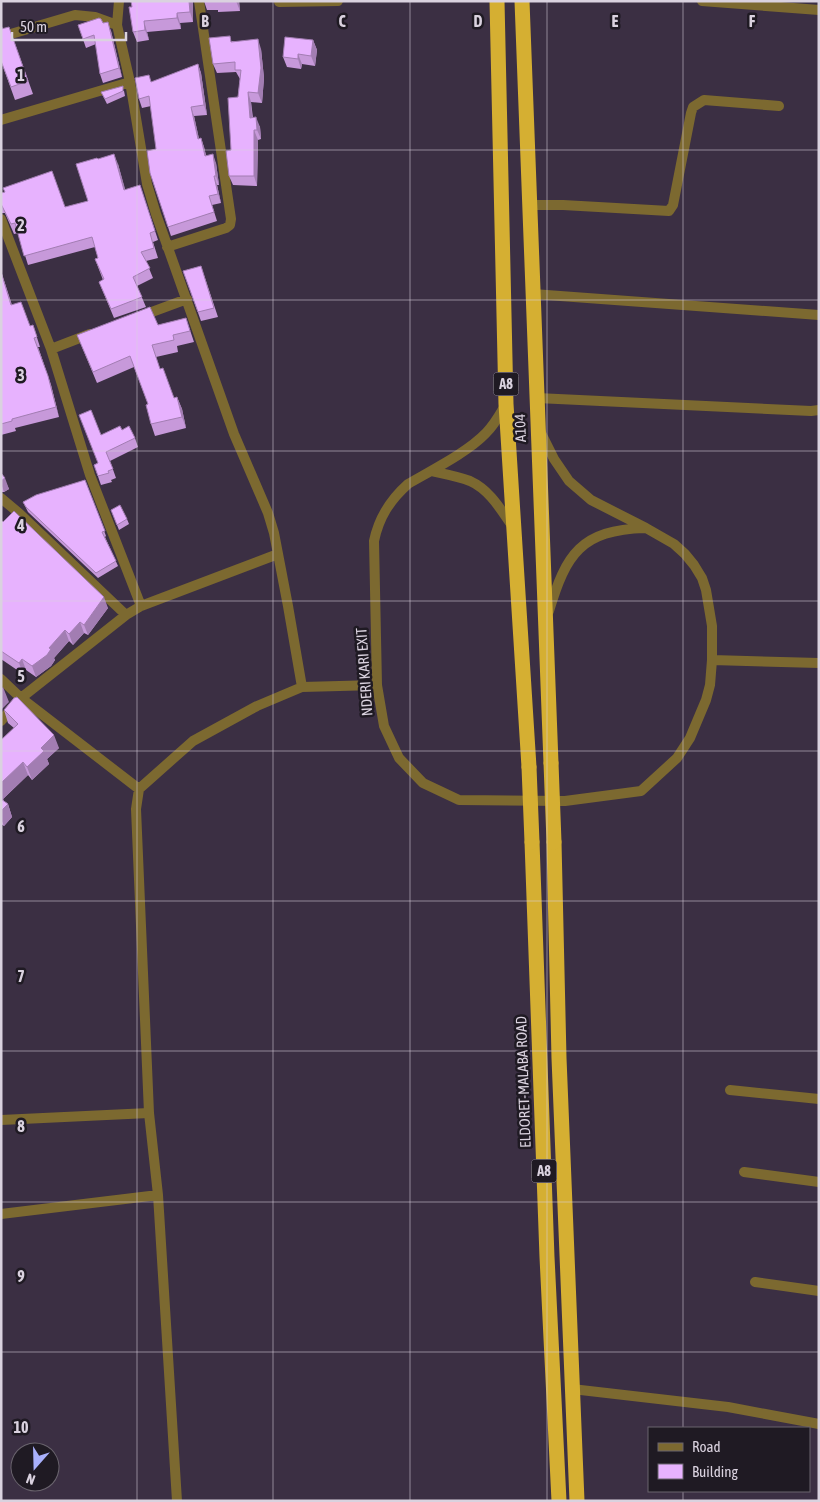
<svg xmlns="http://www.w3.org/2000/svg" width="820" height="1502" font-family="'Asap Condensed',sans-serif">
  <style>
    .lines { fill: none; stroke-linecap: round; stroke-linejoin: round }
    .street { stroke: #7c6930; stroke-width: 10 }
    .highway { stroke: #d5af32; stroke-width: 15 }
    .highway-bridge { stroke: #d5af32; stroke-width: 15 }
    .wall { fill: #c799da }
    .shaded-wall { fill: #a27db2 }
    .building { fill: #e7b2fe; stroke: #a27db2 }
    .grid { fill: none; stroke: #dad2df; stroke-width: 1; stroke-opacity: 0.55 }
    .labels { text-anchor: middle; dominant-baseline: central; stroke-width: 5; stroke-linejoin: round; paint-order: stroke }
    .shield { fill: #1f1a23; stroke: #a29ba7; stroke-width: 1 }
    .shield-label { font-size: 14px; font-weight: bold; fill: #dad2df }
    .street-label { font-size: 15px; fill: #dad2df; stroke: #1f1a23 }
    .grid-label { font-size: 16px; text-anchor: middle; font-weight: bold; fill: #dad2df; stroke: #1f1a23; stroke-width: 5; stroke-linejoin: round; paint-order: stroke }
  </style>
  <rect width="100%" height="100%" fill="#3b2f43"/>
  <g class="lines">
    <path class="street" d="M119 1 117 25 130 82 147 184 156 214 234 434 268 513 274 533 288 606 302 687
      M702 1 819 10
      M279 2 338 1
      M1 37 75 15 95 17 117 25
      M1 120 130 82
      M530 205H563L669 211 673 205 691 113 693 107 704 100 779 106
      M1 219 51 349 90 475 141 606
      M167 247 226 228 230 225 231 219 199 1
      M533 294 819 315
      M141 316 187 299
      M51 349 90 334
      M537 398 811 411 819 410
      M506 404C500 414 495 424 486 433 468 452 432 470 408 484 390 500 379 517 374 541L377 685 384 726 399 758 423 783 459 800 565 801 641 791 677 758 690 738 706 700 710 685 712 660V626L706 590 702 578 694 565 685 554 674 544 646 528 591 500 569 481 554 459 541 433
      M431 471C444 474 457 476 470 481 490 490 501 510 513 527
      M1 498 20 514 126 615
      M549 611C566 554 581 530 645 528
      M712 660 819 663
      M1 679 21 698 139 789
      M1 721 21 698 126 615 141 606 278 554
      M730 1090 819 1099
      M1 1120 149 1113
      M744 1172 819 1182
      M1 1214 158 1195
      M755 1282 819 1291
      M572 1389 728 1407 819 1424
      M177 1501 158 1195 149 1113 136 809 139 789 193 741 257 706 302 687 377 685"/>
    <path class="highway" d="M497 1 506 404 529 767
      M522 1 551 763
      M532 842 547 1257 559 1501
      M554 842 559 1058 577 1501"/>
    <path class="highway-bridge" d="M551 763 554 842
      M529 767 532 842"/>
  </g>
  <path class="wall" d="M193 1V22L180 23 181 29 147 32 149 40 137 42 133 32 132 7Z
    M204 1H239L240 11 218 12V10H207Z
    M103 23 111 31 122 77 103 83 100 74 96 44 86 48 78 25Z
    M1 24 3 29 9 27 33 94 15 100 1 61Z
    M313 40 317 50 315 66 302 64 301 69 287 67 283 57Z
    M232 41 261 49 264 78 262 103 251 102 253 118 260 127 261 139 258 140 257 186 233 185 229 176 231 150 240 79 236 72 217 73 213 64Z
    M198 64 201 73 207 115 194 116 199 139 201 138 204 147 206 155 216 163 219 185H217L221 203 212 205 217 221 171 236 168 227 151 106 142 108 139 99 152 82Z
    M124 91 125 96 107 104 101 92Z
    M98 159 118 164 125 190 140 185 158 240 153 242 158 258 146 261 153 278 137 286 146 307 114 318 99 282 103 280 95 259 98 258 95 247 28 265 18 233 14 234 5 213H1V193L65 207 88 201Z
    M201 266 218 317 201 321 183 271Z
    M1 271 12 305 30 326 33 325 40 347H38L51 385 59 417 15 428 16 431 1 435Z
    M186 318 194 342 177 346 178 352 156 357 160 369 174 398 177 397 182 409 186 428 155 436 151 424 148 404 134 367 97 383 77 335 158 325Z
    M122 430 135 438 138 447 110 461 116 478 111 480 112 482 101 485 94 465 98 463 101 435Z
    M1 473 9 489 4 492H1Z
    M85 480 106 536 105 537 118 566 98 578 28 512 23 502Z
    M111 510 127 519 129 524 119 530Z
    M1 520 108 608 88 635 84 633 73 645 69 641 54 658 55 660 51 666 36 677 26 670 23 674 1 659Z
    M4 710 59 748 47 759 49 764 32 780 28 775 3 799 4 801 8 804 12 817 4 826 1 824V740L14 728 8 723Z"/>
  <path class="shaded-wall" d="M189 1H193V22L190 12Z
    M236 1H239L240 11Z
    M177 13 180 23 181 29 177 18Z
    M144 21 147 32 149 40 145 30Z
    M108 22 111 31 122 77 119 68Z
    M258 39 261 49 264 78 262 103 258 93Z
    M313 40 317 50 315 66 311 56Z
    M298 54 302 64 301 69 298 59Z
    M198 64 201 73 207 115 204 105Z
    M248 92 251 102 253 128 250 118Z
    M191 107 194 116 201 148 198 139Z
    M256 117 260 127 261 139 257 130Z
    M254 130 258 140 257 186 254 176Z
    M201 138 204 147 208 165 205 156Z
    M114 154 118 164 128 199 124 190Z
    M213 154 216 163 219 185 216 176Z
    M214 176 217 185 221 203 218 194Z
    M38 347 51 385 59 417Z
    M177 397 182 409 186 428 182 417Z
    M5 478 9 489 4 492 1 483V481Z
    M104 597 108 608 88 635 84 625Z
    M80 622 84 633 73 645 69 634Z
    M65 630 69 641 54 658 55 660 51 666 36 677 32 666Z
    M22 659 26 670 23 674 19 663Z
    M3 687 9 702 1 710V689Z
    M54 735 59 748 47 759 49 764 32 780 27 767 41 748Z
    M23 762 28 775 3 799 4 802 1 806V783Z
    M8 804 12 817 4 826 1 819V811Z"/>
  <path class="building" d="M131 1H189L190 12 177 13V18L144 21 145 30 133 32 129 7H132Z
    M99 18 101 19 103 23 108 22 119 68 100 74 94 35 83 39 78 25Z
    M9 27 28 81 11 87 1 61V29Z
    M230 36 231 42 258 39 261 68 258 93 248 92 250 118 256 117 257 130H254V176H229L226 151 231 150 228 98 238 97 241 70H235V62L213 64 209 38Z
    M285 37 313 40 311 56 298 54V59L283 57Z
    M198 64 204 105 191 107 198 139 201 138 205 156 213 154 216 176H214L218 194 209 196 214 212 168 227 150 173 147 151 156 149 149 96 139 99 135 78 149 75 151 82Z
    M123 86V91L105 99 101 92Z
    M114 154 124 190 140 185 155 231 150 233 154 248 141 252 150 268 133 277 142 297 111 309 99 282 104 279 95 259 98 258 92 237 24 256 15 223 11 224 1 204V193L5 192 3 188 52 171 65 207 88 201 76 164 97 158 98 159Z
    M201 266 214 308 198 312 183 271Z
    M1 272 11 305 21 302 30 326 33 325 37 337 34 338 48 376 56 407 12 419V421L1 424Z
    M150 307 158 325 186 318 190 331 173 335 174 340 152 345 160 369 163 368 174 398 177 397 182 417 151 424 146 405 148 404 130 356 93 372 77 335Z
    M91 410 101 435 120 426 122 430 129 426 135 438 106 452 113 469 108 471 109 473 98 476 94 465 98 463 79 415Z
    M1 473 5 478 1 481Z
    M85 480 105 531 102 532 116 561 96 573 26 507 23 502 36 495Z
    M120 505 127 519 117 525 111 510Z
    M14 511 104 597 84 625 80 622 69 634 65 630 49 648 51 649 47 655 32 666 22 659 19 663 1 651V520L3 522Z
    M17 697 54 735 41 748 44 751 27 767 23 762 1 783V740L18 724 4 710 14 698Z
    M1 799 8 804 1 811Z"/>
  <path class="grid" d="M137 1V1501M273 1V1501M410 1V1501M547 1V1501M683 1V1428M1 150H819M1 300H819M1 451H819M1 601H819M1 751H819M1 901H819M1 1051H819M1 1202H819M1 1352H819M683 1491V1501"/>
  <g class="labels">
    <g class="shield">
      <rect x="493.5" y="372.5" width="25" height="23" rx="4"/>
      <rect x="531.5" y="1159.5" width="25" height="23" rx="4"/>
    </g>
    <g class="shield-label">
      <text x="506" y="384">A8</text>
      <text x="544" y="1171">A8</text>
    </g>
    <g class="street-label">
      <text transform="translate(520 428) rotate(-92)">A104</text>
      <text transform="translate(364 672) rotate(-94)">NDERI KARI EXIT</text>
      <text transform="translate(523 1082) rotate(-92)">ELDORET-MALABA ROAD</text>
    </g>
  </g>
  <g class="grid-label">
    <text x="205" y="27">B</text>
    <text x="342" y="27">C</text>
    <text x="478" y="27">D</text>
    <text x="615" y="27">E</text>
    <text x="752" y="27">F</text>
    <text x="21" y="81">1</text>
    <text x="21" y="231">2</text>
    <text x="21" y="381">3</text>
    <text x="21" y="531">4</text>
    <text x="21" y="682">5</text>
    <text x="21" y="832">6</text>
    <text x="21" y="982">7</text>
    <text x="21" y="1132">8</text>
    <text x="21" y="1282">9</text>
    <text x="21" y="1433">10</text>
  </g>
  <rect width="820" height="1502" fill="none" stroke="#dad2df" stroke-width="5"/>
  <rect x="648" y="1427" width="162" height="65" fill="#1f1a23" stroke="#6a646e"/>
  <rect x="658" y="1443" width="25" height="8" fill="#7c6930" stroke="#6a646e"/>
  <text x="692" y="1452" font-size="15" fill="#dad2df">Road</text>
  <rect x="658" y="1464" width="25" height="15" fill="#e7b2fe" stroke="#6a646e"/>
  <text x="692" y="1477" font-size="15" fill="#dad2df">Building</text>
  <g transform="translate(35 1467) rotate(200)"><circle r="24" fill="#1f1a23" stroke="#6a646e"/>
  <path d="M0-4L9 19L0 12L-9 19Z" fill="#a9b0fc"/>
  <text y="-8" font-size="14" font-weight="bold" text-anchor="middle" fill="#dad2df">N</text>
  </g>
  <path d="M12 32v8h114v-8" fill="none" stroke="#dad2df" stroke-width="2.5"/>
  <text x="20" y="32" font-size="15" fill="#dad2df" stroke="#1f1a23" stroke-width="4" paint-order="stroke">50 m</text>
</svg>
